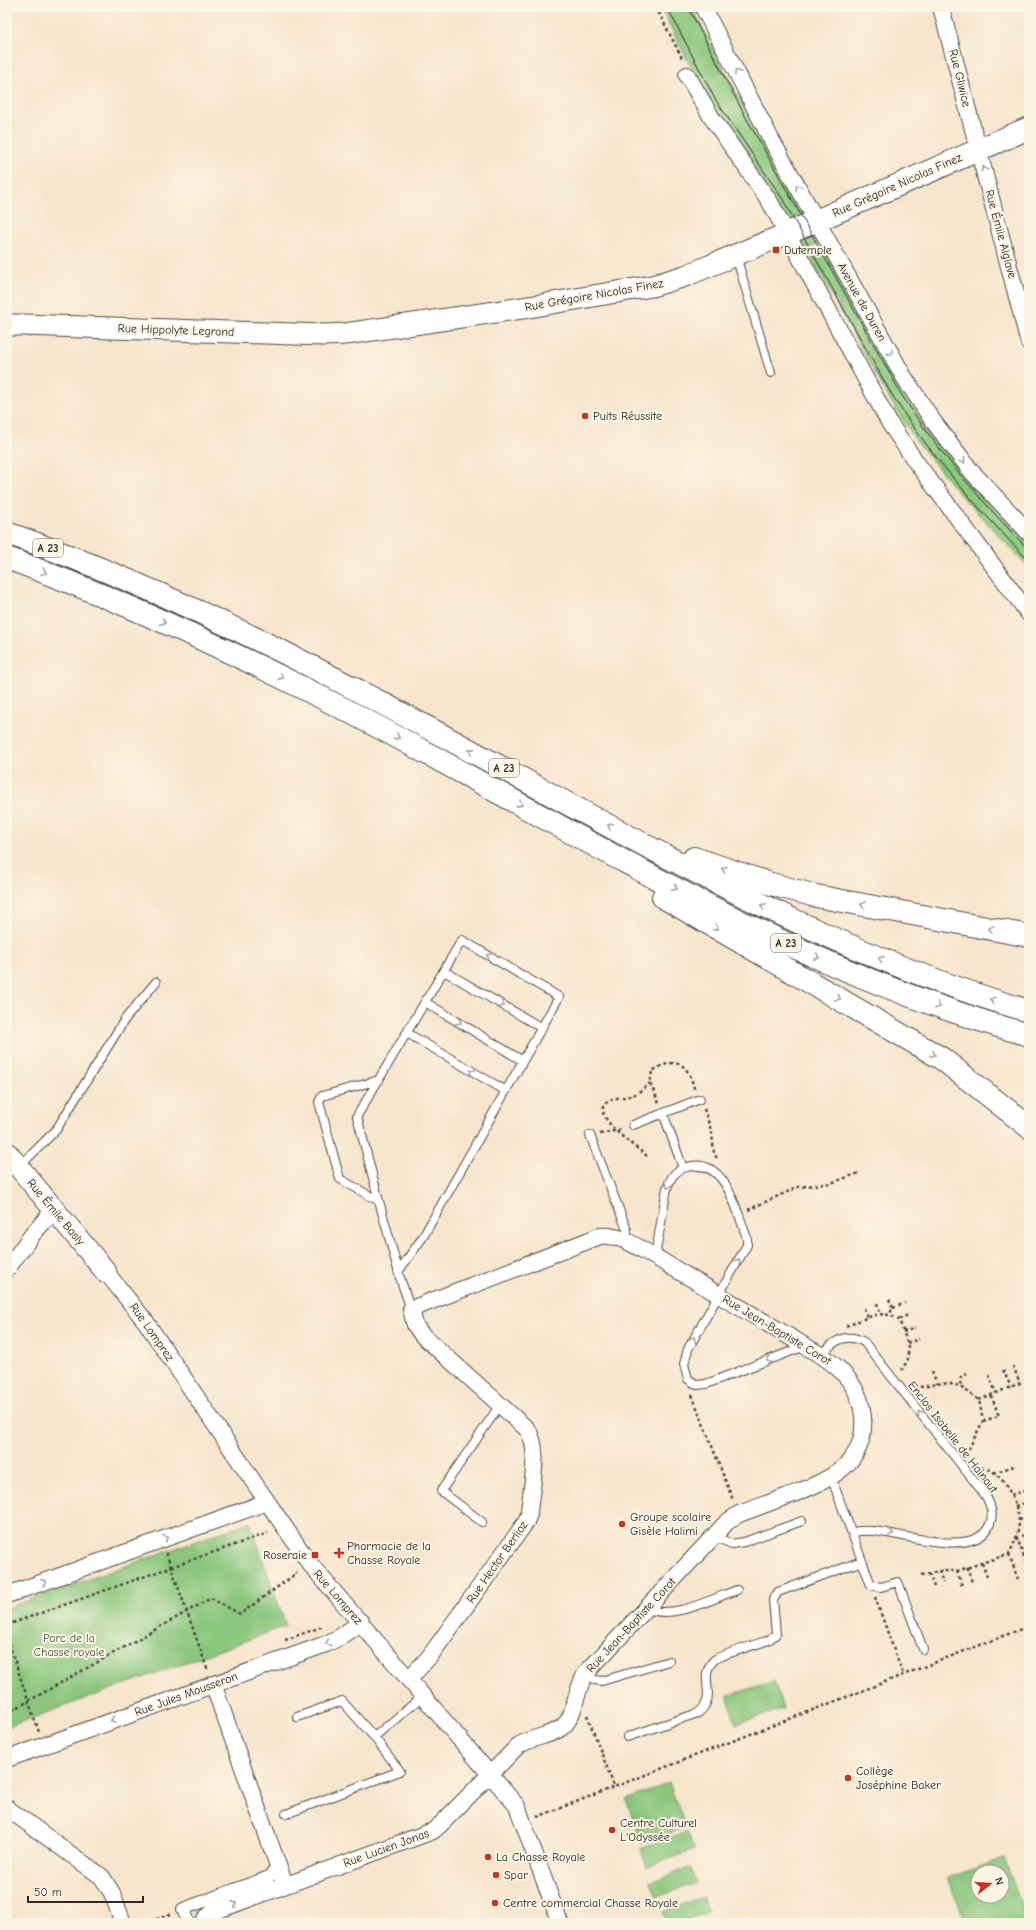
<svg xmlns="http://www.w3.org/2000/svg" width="1036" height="1930" font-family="'Comic Neue',sans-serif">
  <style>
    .green { fill: #8ac77d; stroke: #5a7954; fill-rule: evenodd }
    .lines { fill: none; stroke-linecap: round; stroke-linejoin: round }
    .service-casing { stroke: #4a4743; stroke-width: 10 }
    .pedestrian-casing { stroke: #4a4743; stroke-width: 14 }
    .minor-casing { stroke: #4a4743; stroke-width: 18 }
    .tertiary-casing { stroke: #4a4743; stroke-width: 23 }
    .secondary-casing { stroke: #4a4743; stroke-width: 24 }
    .motorway-casing { stroke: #4a4743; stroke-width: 24 }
    .path { stroke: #4a4743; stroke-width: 2.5; stroke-dasharray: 3 3; stroke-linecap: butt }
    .service { stroke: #fff; stroke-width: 8 }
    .pedestrian { stroke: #fff; stroke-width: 12 }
    .minor { stroke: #fff; stroke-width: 16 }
    .tertiary { stroke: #fff; stroke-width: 21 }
    .secondary { stroke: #fff; stroke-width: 22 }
    .motorway { stroke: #fff; stroke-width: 22 }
    .tram { stroke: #2b2b2b; stroke-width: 1 }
    .oneway { stroke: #a0a0a0 }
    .poi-dot { fill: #c8321e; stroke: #fcf5e5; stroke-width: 1.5 }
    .labels { text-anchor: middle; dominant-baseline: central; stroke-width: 4; stroke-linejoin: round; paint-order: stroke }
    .shield { fill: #fcf5e5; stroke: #6a6863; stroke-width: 1 }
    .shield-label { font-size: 11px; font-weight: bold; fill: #2b2b2b }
    .street-label { font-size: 12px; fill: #2b2b2b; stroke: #fcf5e5 }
    .poi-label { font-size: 12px; fill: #2b2b2b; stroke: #fcf5e5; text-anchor: start }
    .park-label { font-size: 12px; fill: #485a44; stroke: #fcf5e5 }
  </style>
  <rect width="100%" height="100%" fill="#fcf5e5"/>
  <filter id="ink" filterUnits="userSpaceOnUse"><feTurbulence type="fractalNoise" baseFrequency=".025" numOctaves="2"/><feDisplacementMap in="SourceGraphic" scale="8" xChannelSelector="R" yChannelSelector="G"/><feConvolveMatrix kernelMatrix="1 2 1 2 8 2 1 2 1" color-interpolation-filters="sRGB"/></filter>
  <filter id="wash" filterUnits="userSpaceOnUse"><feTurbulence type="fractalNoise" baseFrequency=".012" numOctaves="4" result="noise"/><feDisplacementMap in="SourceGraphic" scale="16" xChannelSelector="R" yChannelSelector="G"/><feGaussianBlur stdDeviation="0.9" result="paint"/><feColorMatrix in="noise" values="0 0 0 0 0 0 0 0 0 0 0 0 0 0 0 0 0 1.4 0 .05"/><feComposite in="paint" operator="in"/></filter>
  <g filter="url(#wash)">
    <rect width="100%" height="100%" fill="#f7e5cc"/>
    <path class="green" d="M660 7H692L731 84 806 218 790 226 705 94Z
      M813 231 819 243 807 250 799 236Z
      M824 249C859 311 891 376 933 434 961 474 995 509 1029 544V567L962 497 917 442 889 398 810 256Z
      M250 1522 286 1626 7 1727V1608Z
      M774 1681 783 1709 736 1724 727 1696Z
      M669 1783 686 1827 642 1844 626 1800Z
      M687 1831 694 1850 647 1867 640 1849Z
      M1004 1858 1028 1923H966L948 1878ZM978 1872H1002V1896H978Z
      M691 1867 696 1883 657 1897 651 1882Z
      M702 1897 708 1912 678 1923H667L663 1912Z"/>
  </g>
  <g filter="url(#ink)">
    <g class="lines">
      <defs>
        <path id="service" d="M736 256 771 373
          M444 971 542 1028
          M425 1002 523 1061
          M407 1033 506 1091
          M379 1080 322 1096 319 1102 340 1179 379 1201 401 1281 411 1309
          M663 1113 683 1168
          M633 1125 700 1099
          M590 1135 627 1230V1241
          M19 1167 56 1130 125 1019 156 982
          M379 1201 357 1116 462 940 559 997 423 1237 398 1272
          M655 1257 667 1188C671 1177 675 1170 687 1167 726 1156 737 1212 747 1238V1245L688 1349 684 1364 688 1379 697 1385 706 1384 805 1346
          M822 1356C832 1341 846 1332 864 1342L985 1495C990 1503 994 1514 990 1524 977 1560 901 1533 873 1531 866 1530 859 1531 852 1532
          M831 1477 871 1585 881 1587 898 1582 923 1649
          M482 1522 441 1491 500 1405
          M713 1536 732 1544 744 1542 802 1521
          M647 1607C667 1623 716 1597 737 1590
          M586 1673 595 1680 602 1681 669 1661
          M374 1737 423 1696
          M627 1737 698 1713C720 1696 696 1678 714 1660 718 1656 760 1643 769 1640L776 1634 773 1600 778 1592 862 1561
          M286 1814 400 1771 374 1737 342 1701 297 1717"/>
        <path id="pedestrian" d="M188 1923 183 1909 269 1877 278 1865"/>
        <path id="minor" d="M703 7 772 141 904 377 933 421 972 472 1029 533
          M941 7 1029 343
          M687 75 712 118 770 202 890 424 916 462 1029 614
          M7 1269 32 1235 54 1210
          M106 1272 146 1322 255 1484 310 1564 517 1806 560 1923
          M7 1595 267 1502
          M213 1684 285 1885
          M7 1759 326 1644 340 1637 361 1622
          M7 1808 102 1877 112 1893 123 1923
          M203 1923 205 1919 213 1912 433 1831 441 1824 518 1746C531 1737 548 1737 561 1728 576 1718 575 1689 586 1673L727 1522 739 1514C756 1508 773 1501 791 1495 828 1480 867 1465 863 1417 861 1389 844 1370 822 1356L655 1257C637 1247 621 1234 600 1236L411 1309 415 1325 422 1335 527 1429C542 1448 530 1491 529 1514L526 1522 430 1656 409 1679"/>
        <path id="tertiary" d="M7 325H23L324 335 345 334 529 307 652 286 685 276 786 234
          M7 1153 106 1272"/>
        <path id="secondary" d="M786 234 1029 128"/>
        <path id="motorway" d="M7 533C200 601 380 701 559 799 711 881 863 963 1029 1011
          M7 558C137 606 262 665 384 730 593 842 799 971 1029 1035
          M694 858 771 884 816 896 1029 936
          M663 897 941 1058 1029 1127"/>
      </defs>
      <use href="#service" class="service-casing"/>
      <use href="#pedestrian" class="pedestrian-casing"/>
      <use href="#minor" class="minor-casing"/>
      <use href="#tertiary" class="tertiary-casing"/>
      <use href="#secondary" class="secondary-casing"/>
      <use href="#motorway" class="motorway-casing"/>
      <path class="path" d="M656 7 683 60
        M659 1103 650 1083 652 1071C664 1064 678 1057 688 1072 692 1077 692 1084 695 1090
        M704 1109 712 1133 714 1153 718 1160
        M600 1134 623 1129
        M647 1156C638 1149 590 1116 606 1103 613 1096 624 1099 632 1095 639 1093 645 1087 650 1083
        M748 1210 798 1187 831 1183 859 1173
        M889 1299 893 1308 890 1313
        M877 1303 880 1313
        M864 1308 867 1318
        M893 1308 905 1303
        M899 1319 910 1314
        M846 1326C866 1319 880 1308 899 1319L908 1345V1359L902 1370
        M903 1332 915 1328
        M907 1343 919 1339
        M1003 1370 1011 1387
        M932 1371 937 1384
        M989 1375 996 1393
        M960 1385 961 1377 967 1374
        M914 1386C923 1388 927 1386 936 1384 955 1381 964 1389 979 1400L983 1421 966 1454
        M692 1395 733 1500
        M979 1400 1020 1383 1013 1366
        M983 1421 999 1416 991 1395
        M994 1473 1014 1466
        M1011 1495 1024 1491
        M1015 1506 1028 1502
        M1019 1520 1029 1517
        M1029 1533 1017 1538 1029 1570
        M166 1553 208 1671
        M1009 1554 1018 1579
        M982 1563 987 1577
        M967 1567 972 1582
        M939 1571 943 1583
        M957 1571 962 1586
        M929 1573 934 1587
        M921 1575 939 1571H957L1009 1554C1014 1544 1019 1533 1019 1521 1018 1505 1005 1477 990 1470 986 1468 981 1468 978 1466
        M875 1597 903 1675
        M7 1625 268 1533
        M7 1638 39 1732
        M285 1640 324 1626
        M7 1711H11L211 1598 240 1614 297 1573
        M587 1715 614 1786
        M537 1817 1029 1626
        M145 1923 171 1914"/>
      <use href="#service" class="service"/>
      <use href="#pedestrian" class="pedestrian"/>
      <use href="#minor" class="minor"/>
      <use href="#tertiary" class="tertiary"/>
      <use href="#secondary" class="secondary"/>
      <use href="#motorway" class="motorway"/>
      <path class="tram" d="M667 7 715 99 782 198 889 390C929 455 976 506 1029 561
        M688 7 744 114 903 397C940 454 982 502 1029 550"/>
    </g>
    <defs><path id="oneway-chevron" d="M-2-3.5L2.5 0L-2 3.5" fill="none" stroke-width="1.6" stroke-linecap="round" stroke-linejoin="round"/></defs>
    <g class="oneway">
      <use href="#oneway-chevron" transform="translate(737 72) rotate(-117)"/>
      <use href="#oneway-chevron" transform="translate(984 169) rotate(-105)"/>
      <use href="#oneway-chevron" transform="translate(798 187) rotate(-120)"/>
      <use href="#oneway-chevron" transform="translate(890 353) rotate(61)"/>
      <use href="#oneway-chevron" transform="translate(963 461) rotate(52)"/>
      <use href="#oneway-chevron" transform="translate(44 572) rotate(21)"/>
      <use href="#oneway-chevron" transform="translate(163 622) rotate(25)"/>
      <use href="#oneway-chevron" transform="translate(281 677) rotate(27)"/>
      <use href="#oneway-chevron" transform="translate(397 737) rotate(29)"/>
      <use href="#oneway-chevron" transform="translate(471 751) rotate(-152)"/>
      <use href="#oneway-chevron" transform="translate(520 804) rotate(29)"/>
      <use href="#oneway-chevron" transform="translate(610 826) rotate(-152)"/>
      <use href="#oneway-chevron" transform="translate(724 869) rotate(-160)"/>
      <use href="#oneway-chevron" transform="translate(675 888) rotate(27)"/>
      <use href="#oneway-chevron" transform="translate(863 905) rotate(-169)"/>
      <use href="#oneway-chevron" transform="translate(763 906) rotate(-154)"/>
      <use href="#oneway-chevron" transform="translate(716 928) rotate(30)"/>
      <use href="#oneway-chevron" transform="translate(991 929) rotate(-170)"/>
      <use href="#oneway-chevron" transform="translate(489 956) rotate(-150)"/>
      <use href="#oneway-chevron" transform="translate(817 957) rotate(24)"/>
      <use href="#oneway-chevron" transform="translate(881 959) rotate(-158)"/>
      <use href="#oneway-chevron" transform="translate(838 998) rotate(30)"/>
      <use href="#oneway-chevron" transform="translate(992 1000) rotate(-162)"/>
      <use href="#oneway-chevron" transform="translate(502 1005) rotate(30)"/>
      <use href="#oneway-chevron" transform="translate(938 1006) rotate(18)"/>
      <use href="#oneway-chevron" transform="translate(459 1022) rotate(31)"/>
      <use href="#oneway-chevron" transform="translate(933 1054) rotate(30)"/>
      <use href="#oneway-chevron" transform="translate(472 1072) rotate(-150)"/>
      <use href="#oneway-chevron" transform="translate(668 1186) rotate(106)"/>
      <use href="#oneway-chevron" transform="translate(738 1261) rotate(-59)"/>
      <use href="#oneway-chevron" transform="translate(693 1339) rotate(-61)"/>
      <use href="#oneway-chevron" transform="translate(769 1360) rotate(159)"/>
      <use href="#oneway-chevron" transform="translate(920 1413) rotate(-128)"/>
      <use href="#oneway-chevron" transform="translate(891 1533) rotate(9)"/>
      <use href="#oneway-chevron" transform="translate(166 1538) rotate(-20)"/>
      <use href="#oneway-chevron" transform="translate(44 1582) rotate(-20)"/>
      <use href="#oneway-chevron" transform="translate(328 1643) rotate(158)"/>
      <use href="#oneway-chevron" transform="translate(113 1720) rotate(160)"/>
      <use href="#oneway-chevron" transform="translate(235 1904) rotate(-20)"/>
    </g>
  </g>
  <g class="poi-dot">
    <rect x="772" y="246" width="8" height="8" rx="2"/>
    <circle cx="585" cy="416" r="4"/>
    <circle cx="622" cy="1524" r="4"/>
    <path d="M337 1547h4v4h4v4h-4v4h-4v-4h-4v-4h4z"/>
    <rect x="311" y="1551" width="8" height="8" rx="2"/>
    <circle cx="848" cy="1778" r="4"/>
    <circle cx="612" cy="1830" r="4"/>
    <circle cx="488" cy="1857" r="4"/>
    <circle cx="496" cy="1875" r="4"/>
    <circle cx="495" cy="1903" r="4"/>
  </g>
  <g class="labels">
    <g class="shield">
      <rect x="33" y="539" width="30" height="18" rx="3"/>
      <rect x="489" y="759" width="30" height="18" rx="3"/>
      <rect x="771" y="934" width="30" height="18" rx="3"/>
    </g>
    <g class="shield-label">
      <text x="48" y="548">A 23</text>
      <text x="504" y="768">A 23</text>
      <text x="786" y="943">A 23</text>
    </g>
    <g class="street-label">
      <text transform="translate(960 78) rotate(76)">Rue Gliwice</text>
      <text transform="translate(897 185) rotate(-24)">Rue Grégoire Nicolas Finez</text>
      <text transform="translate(1001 234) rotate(75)">Rue Émile Alglave</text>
      <text transform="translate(594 295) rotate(-10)">Rue Grégoire Nicolas Finez</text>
      <text transform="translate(862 302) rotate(61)">Avenue de Duren</text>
      <text transform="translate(176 330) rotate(2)">Rue Hippolyte Legrand</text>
      <text transform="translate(56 1212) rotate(50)">Rue Émile Basly</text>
      <text transform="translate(777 1330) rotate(31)">Rue Jean-Baptiste Corot</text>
      <text transform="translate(152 1332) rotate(55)">Rue Lomprez</text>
      <text transform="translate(953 1437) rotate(52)">Enclos Isabelle de Hainaut</text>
      <text transform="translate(497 1562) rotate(-55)">Rue Hector Berlioz</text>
      <text transform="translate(338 1597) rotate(49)">Rue Lomprez</text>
      <text transform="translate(631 1625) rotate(-47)">Rue Jean-Baptiste Corot</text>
      <text transform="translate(186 1694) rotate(-20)">Rue Jules Mousseron</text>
      <text transform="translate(386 1848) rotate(-20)">Rue Lucien Jonas</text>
    </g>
    <g class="poi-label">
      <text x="784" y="250">Dutemple</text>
      <text x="593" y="416">Puits Réussite</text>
      <text x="630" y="1517">Groupe scolaire<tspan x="630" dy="14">Gisèle Halimi</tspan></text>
      <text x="347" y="1546">Pharmacie de la<tspan x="347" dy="14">Chasse Royale</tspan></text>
      <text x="307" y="1555" text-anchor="end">Roseraie</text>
      <text x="856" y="1771">Collège<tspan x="856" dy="14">Joséphine Baker</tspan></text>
      <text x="620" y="1823">Centre Culturel<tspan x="620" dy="14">L'Odyssée</tspan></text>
      <text x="496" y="1857">La Chasse Royale</text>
      <text x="504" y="1875">Spar</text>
      <text x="503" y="1903">Centre commercial Chasse Royale</text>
    </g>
    <g class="park-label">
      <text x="69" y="1638">Parc de la<tspan x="69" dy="14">Chasse royale</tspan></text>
    </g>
  </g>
  <rect width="1036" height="1930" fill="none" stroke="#fcf5e5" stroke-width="24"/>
  <g transform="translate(990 1884) rotate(73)"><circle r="19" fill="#fcf5e5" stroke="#a8a49b"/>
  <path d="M0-3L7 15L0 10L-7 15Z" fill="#c8321e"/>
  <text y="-6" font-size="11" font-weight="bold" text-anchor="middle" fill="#2b2b2b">N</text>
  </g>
  <path d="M28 1896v6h115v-6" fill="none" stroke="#2b2b2b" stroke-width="2"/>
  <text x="34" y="1896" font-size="12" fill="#2b2b2b" stroke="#fcf5e5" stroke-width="3" paint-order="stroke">50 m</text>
</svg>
